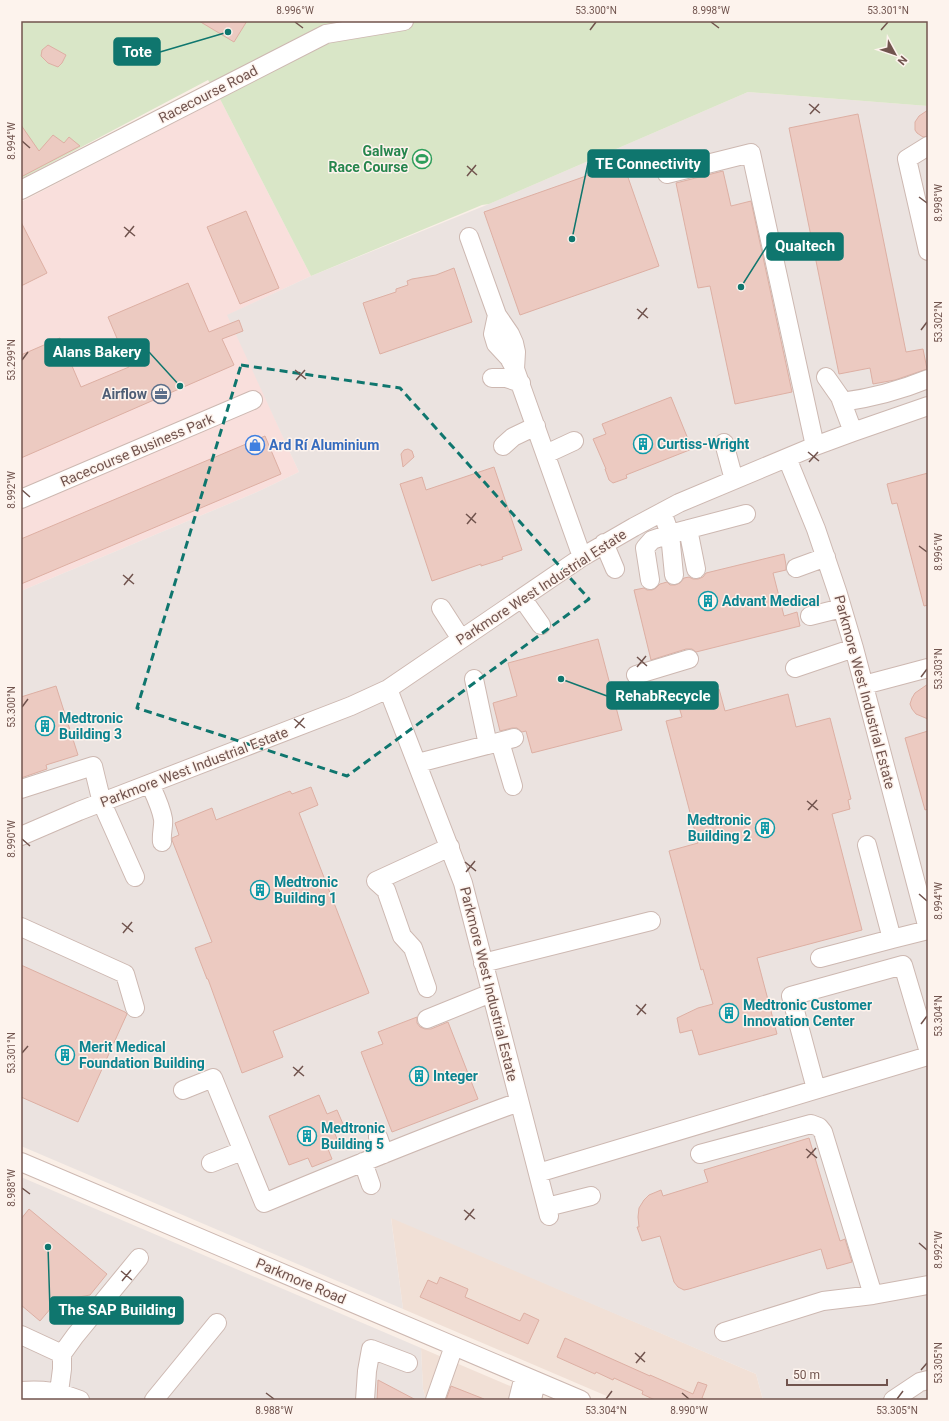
<svg xmlns="http://www.w3.org/2000/svg" width="949" height="1421" font-family="Roboto,sans-serif">
  <style>
    .residential { fill: #f1e0d6 }
    .commercial { fill: #f9dfdc }
    .industrial { fill: #ebe3e0 }
    .green { fill: #d9e6c7 }
    .building { fill: #eccac1; stroke: #ddafa3 }
    .lines { fill: none; stroke-linecap: round; stroke-linejoin: round }
    .minor-casing { stroke: #cdb8b1; stroke-width: 20 }
    .minor { stroke: #fff; stroke-width: 18 }
    .marked { fill: none; stroke: #0f766e; stroke-width: 3; stroke-dasharray: 8 5; stroke-linejoin: round }
    .ticks { fill: none; stroke: #71544e; stroke-width: 1.5 }
    .labels { text-anchor: middle; dominant-baseline: central; stroke-width: 3; stroke-linejoin: round; paint-order: stroke }
    .street-label { font-size: 14px; fill: #71544e; stroke: #fdf3ed }
    .leisure-label { font-size: 14px; font-weight: bold; fill: #27864d; stroke: #fdf3ed; text-anchor: end }
    .service-label { font-size: 14px; font-weight: bold; fill: #4e5e75; stroke: #fdf3ed; text-anchor: end }
    .culture-label { font-size: 14px; font-weight: bold; fill: #0d838f; stroke: #fdf3ed; text-anchor: start }
    .shop-label { font-size: 14px; font-weight: bold; fill: #366cbe; stroke: #fdf3ed; text-anchor: start }
    .leader { fill: none; stroke: #0f766e; stroke-width: 1.5 }
    .callout-dot { fill: #0f766e; stroke: #fdf3ed; stroke-width: 1.5 }
    .callout { fill: #0f766e; stroke: #0f766e; stroke-width: 1.5 }
    .callout-label { font-size: 15px; text-anchor: middle; font-weight: bold; fill: #fff }
    .neatline { fill: none; stroke: #71544e; stroke-width: 1.5 }
    .ticks-label { font-size: 10px; text-anchor: middle; fill: #71544e }
  </style>
  <rect width="100%" height="100%" fill="#faefe7"/>
  <path class="residential" d="M391 1217 756 1374 763 1400H616L403 1309Z
    M421 1348 442 1357 543 1400H426L423 1389Z"/>
  <path class="commercial" d="M220 99 311 276 228 315 299 472 257 492 21 591V202Z"/>
  <path class="industrial" d="M748 92 928 106V1400H763L756 1374 391 1218 403 1309 21 1146V591L257 492 299 472 227 315 311 276 489 204Z
    M21 1177 421 1348 423 1389 426 1400H21Z"/>
  <path class="green" d="M21 21H928V106L748 92 489 204 482 205 311 276 220 99 208 80 21 179Z"/>
  <path class="building" d="M199 21H247L234 42Z
    M48 45 66 55 62 63 58 67 48 63 41 56 42 50Z
    M928 110V136L923 137 917 133 915 130V122L919 116Z
    M858 114 906 352 923 349 927 369 895 380 873 384 870 368 839 374 789 128Z
    M21 125 39 151 53 135 64 143 69 137 80 146 21 177Z
    M623 163 659 266 520 315 484 212Z
    M723 171 731 206 751 201 792 392 735 404 710 286 698 288 676 183Z
    M246 211 279 288 240 304 207 227Z
    M21 222 47 273 21 286Z
    M454 268 472 322 380 354 363 303 396 292V289L408 285 407 281 412 279 436 275Z
    M188 283 209 332 239 320 243 331 222 339 234 365 21 458V355L60 338 81 387 129 367 108 317Z
    M671 397 692 449 626 475 627 478 613 483 609 480 605 469H606L593 439 606 434 602 424Z
    M265 436 281 474 21 584V539Z
    M408 449 412 451 414 457 403 467 401 454 404 450Z
    M494 467 522 550 502 557 503 559 481 566V564L432 581 400 484 422 477 426 490Z
    M928 473V605L924 606 897 503 892 504 887 484Z
    M784 554 786 565V570L773 573 784 616 797 612 800 626 696 652 692 649H686L651 660 634 590 644 588 647 590H652L656 588 660 584 667 582 670 585H675L680 583 684 578 689 577 693 579H698L703 577 706 573Z
    M598 639 622 730 532 753 526 731 522 732 517 728H512L500 731 493 703 517 696 508 663Z
    M928 684V719L916 714 912 709 910 704 912 698 915 693Z
    M56 686 78 755 46 765 47 769 21 778V697Z
    M719 689 725 711 788 694 796 727 830 718 851 799 848 800 850 809 832 814 862 930 757 958 777 1034 699 1055 692 1030 680 1033 677 1018 698 1008 713 1004 703 969 701 970 669 851 698 843 666 721 682 717 677 700Z
    M928 731V809L925 810 905 738Z
    M311 787 318 805 299 813 369 993 273 1031 283 1057 242 1073 208 979H207L195 948 212 942 172 840V838L179 835 175 823 212 808 216 820 290 791 292 794Z
    M21 965 125 1012 127 1014 78 1122 21 1097Z
    M417 1017V1023L420 1027 425 1029H431L448 1022 478 1099 392 1132 361 1052 383 1044 378 1032Z
    M319 1095 327 1114 337 1110 343 1124 333 1129 339 1144 328 1149 332 1159 312 1167 308 1158 289 1165 269 1116Z
    M809 1138 840 1241 845 1239 852 1262 827 1269 821 1249 689 1289 684 1290 678 1287 674 1282 660 1236 642 1241 637 1227H639L638 1217 639 1208 644 1200 649 1195 661 1190 663 1196 708 1182 704 1170Z
    M29 1209 107 1274 90 1295 57 1301 40 1321 21 1305V1219Z
    M440 1277 468 1289 465 1297 520 1321 524 1313 539 1320 528 1344 420 1297 428 1280 437 1284Z
    M565 1338 650 1376V1375L693 1394 698 1382 707 1385 702 1398 707 1400H655L642 1394 643 1391 614 1378 613 1380 596 1372 595 1374 557 1357Z
    M378 1380 416 1400H377Z
    M451 1386 484 1399V1400H446Z"/>
  <g class="lines">
    <defs>
      <path id="minor" d="M928 146 907 159 928 251
        M667 174 751 153 815 446
        M21 190 326 34 404 21
        M469 237 497 315 510 334 514 343 516 352 515 369
        M497 315 493 334 496 344 509 358 515 369 582 557
        M826 377 840 397 853 432
        M492 378H506L521 383
        M842 402C871 398 901 390 928 379
        M724 443 734 480
        M503 446 513 437 536 426
        M546 454 574 441
        M787 458 816 529 838 594 854 648 928 929
        M21 499 253 400
        M662 512 670 534 746 514
        M688 529 696 569
        M604 543 615 569
        M796 568 826 557
        M650 580 645 548 652 540 670 534 674 575
        M522 598 541 625
        M441 608 461 639
        M810 616 842 608
        M795 668 854 648
        M636 675 689 659
        M474 679 488 745
        M864 685 928 668
        M388 689 463 883 549 1216
        M500 742 513 786
        M418 763 514 738
        M150 784C155 795 161 807 163 819 164 826 161 833 162 842
        M21 789 93 766 102 803 135 877
        M21 836 79 811 351 706 388 689 582 557 634 527 679 503 815 446 853 432 928 406
        M867 845 892 939 928 930
        M21 927 125 974 135 1008
        M820 958 892 939
        M483 963 651 921
        M427 988 413 948 402 936 386 890 376 881 450 847
        M427 1019 491 993
        M816 1089 791 996 903 965 928 1049
        M183 1090 213 1078 264 1203C348 1168 433 1133 519 1102
        M378 1137 384 1154
        M700 1154 811 1124 819 1127 823 1132 873 1295
        M21 1162 581 1400
        M363 1162 371 1185
        M211 1163 242 1151
        M538 1173 928 1056
        M547 1207 591 1196
        M724 1332 823 1301 873 1295 928 1285
        M21 1335 62 1354
        M21 1391C44 1389 59 1392 80 1400
        M59 1392 62 1369V1354L75 1336 139 1258
        M154 1400 217 1323
        M365 1400 367 1371 371 1349 408 1363
        M435 1400 454 1346
        M518 1400 524 1376
        M532 1400 536 1381
        M893 1400 920 1382 928 1380"/>
    </defs>
    <use href="#minor" class="minor-casing"/>
    <use href="#minor" class="minor"/>
  </g>
  <path class="marked" d="M241 365 400 388 589 599 347 776 137 708Z"/>
  <path class="ticks" d="M295 22 303 28M711 22 719 28M590 30 596 22M881 30 888 22M809 104 820 113M810 114 819 104M22 141 30 148M467 166 477 175M467 176 476 165M919 197 927 203M124 227 135 236M125 237 134 226M637 309 648 318M638 319 647 308M921 330 927 322M22 360 28 352M295 370 306 379M296 380 305 370M808 452 819 461M809 462 818 452M22 490 30 497M466 514 476 523M467 524 476 513M919 546 927 552M123 575 134 584M124 585 133 574M637 657 647 666M637 667 646 656M921 677 927 669M22 707 28 699M294 719 305 728M295 728 304 718M807 801 818 810M808 810 817 800M22 839 30 846M465 862 476 871M466 872 475 861M919 894 927 901M122 923 133 932M123 933 132 922M636 1005 646 1014M637 1015 646 1004M921 1024 927 1016M22 1053 28 1046M293 1067 304 1076M294 1076 303 1066M806 1149 817 1158M807 1158 816 1148M22 1188 30 1194M464 1210 475 1219M465 1220 474 1209M919 1243 927 1250M121 1271 132 1280M122 1281 131 1270M635 1353 645 1362M636 1363 645 1352M921 1370 927 1363M266 1393 274 1399M682 1393 689 1399M606 1399 612 1391M897 1399 903 1391"/>
  <defs>
    <symbol id="stadium-ring" viewBox="-11 -11 22 22"><circle r="9.5" fill="#fdf3ed" stroke="#2e9e5b" stroke-width="1.5"/><path d="M0-5a6.5 5 0 1 0 0 10a6.5 5 0 1 0 0-10ZM-3.5-1.8h7v3.6h-7Z" fill="#2e9e5b"/></symbol>
    <symbol id="office-ring" viewBox="-11 -11 22 22"><circle r="9.5" fill="#fdf3ed" stroke="#5c6f8a" stroke-width="1.5"/><path d="M-6-3h4V-5.5h4V-3h4V5H-6ZM-1-4.5V-3h2v-1.5ZM-6 0V1H6V0Z" fill="#5c6f8a"/></symbol>
    <symbol id="building-ring" viewBox="-11 -11 22 22"><circle r="9.5" fill="#fdf3ed" stroke="#0f9aa8" stroke-width="1.5"/><path d="M-4-6H4V6H1V3H-1V6H-4ZM-2.5-4.3h1.7v1.8h-1.7ZM.8-4.3h1.7v1.8H.8ZM-2.5-1h1.7V.8h-1.7ZM.8-1h1.7V.8H.8Z" fill="#0f9aa8"/></symbol>
    <symbol id="shop-ring" viewBox="-11 -11 22 22"><circle r="9.5" fill="#fdf3ed" stroke="#3f7fe0" stroke-width="1.5"/><path d="M-5-2.5h2.3a2.7 3.5 0 0 1 5.4 0H5L5.5 6h-11ZM-1.5-2.5h3a1.5 2.3 0 0 0-3 0Z" fill="#3f7fe0"/></symbol>
  </defs>
  <g fill-rule="evenodd">
    <use href="#stadium-ring" x="411" y="148" width="22" height="22"/>
    <use href="#office-ring" x="150" y="383" width="22" height="22"/>
    <use href="#building-ring" x="632" y="433" width="22" height="22"/>
    <use href="#shop-ring" x="244" y="434" width="22" height="22"/>
    <use href="#building-ring" x="697" y="590" width="22" height="22"/>
    <use href="#building-ring" x="34" y="715" width="22" height="22"/>
    <use href="#building-ring" x="754" y="817" width="22" height="22"/>
    <use href="#building-ring" x="249" y="879" width="22" height="22"/>
    <use href="#building-ring" x="718" y="1002" width="22" height="22"/>
    <use href="#building-ring" x="54" y="1044" width="22" height="22"/>
    <use href="#building-ring" x="408" y="1065" width="22" height="22"/>
    <use href="#building-ring" x="296" y="1125" width="22" height="22"/>
  </g>
  <g class="labels">
    <g class="street-label">
      <text transform="translate(208 94) rotate(-27)">Racecourse Road</text>
      <text transform="translate(137 450) rotate(-23)">Racecourse Business Park</text>
      <text transform="translate(541 587) rotate(-33)">Parkmore West Industrial Estate</text>
      <text transform="translate(865 692) rotate(75)">Parkmore West Industrial Estate</text>
      <text transform="translate(194 767) rotate(-21)">Parkmore West Industrial Estate</text>
      <text transform="translate(489 984) rotate(76)">Parkmore West Industrial Estate</text>
      <text transform="translate(301 1281) rotate(23)">Parkmore Road</text>
    </g>
    <g class="leisure-label">
      <text x="408" y="151">Galway<tspan x="408" dy="16">Race Course</tspan></text>
    </g>
    <g class="service-label">
      <text x="147" y="394">Airflow</text>
    </g>
    <g class="culture-label">
      <text x="657" y="444">Curtiss-Wright</text>
      <text x="722" y="601">Advant Medical</text>
      <text x="59" y="718">Medtronic<tspan x="59" dy="16">Building 3</tspan></text>
      <text x="751" y="820" text-anchor="end">Medtronic<tspan x="751" dy="16">Building 2</tspan></text>
      <text x="274" y="882">Medtronic<tspan x="274" dy="16">Building 1</tspan></text>
      <text x="743" y="1005">Medtronic Customer<tspan x="743" dy="16">Innovation Center</tspan></text>
      <text x="79" y="1047">Merit Medical<tspan x="79" dy="16">Foundation Building</tspan></text>
      <text x="433" y="1076">Integer</text>
      <text x="321" y="1128">Medtronic<tspan x="321" dy="16">Building 5</tspan></text>
    </g>
    <g class="shop-label">
      <text x="269" y="445">Ard Rí Aluminium</text>
    </g>
  </g>
  <path class="leader" d="M228 32L160 52M572 239L588 163M741 287L767 246M180 386L149 352M561 679L607 696M48 1247L50 1310"/>
  <g class="callout-dot">
    <circle cx="228" cy="32" r="4"/>
    <circle cx="572" cy="239" r="4"/>
    <circle cx="741" cy="287" r="4"/>
    <circle cx="180" cy="386" r="4"/>
    <circle cx="561" cy="679" r="4"/>
    <circle cx="48" cy="1247" r="4"/>
  </g>
  <g class="callout">
    <rect x="114" y="38" width="46" height="27" rx="4"/>
    <rect x="588" y="150" width="121" height="27" rx="4"/>
    <rect x="767" y="233" width="76" height="27" rx="4"/>
    <rect x="45" y="339" width="104" height="27" rx="4"/>
    <rect x="607" y="682" width="111" height="27" rx="4"/>
    <rect x="50" y="1297" width="133" height="27" rx="4"/>
  </g>
  <g class="callout-label">
    <text x="137" y="57">Tote</text>
    <text x="648" y="169">TE Connectivity</text>
    <text x="805" y="251">Qualtech</text>
    <text x="97" y="357">Alans Bakery</text>
    <text x="663" y="701">RehabRecycle</text>
    <text x="117" y="1315">The SAP Building</text>
  </g>
  <rect width="949" height="1421" fill="none" stroke="#fdf3ed" stroke-width="44"/>
  <g transform="translate(895 54) rotate(130)" stroke="#fdf3ed" stroke-width="3" paint-order="stroke">
  <path d="M0-3L7 15L0 10L-7 15Z" fill="#71544e"/>
  <text y="-6" font-size="11" font-weight="bold" text-anchor="middle" fill="#71544e">N</text>
  </g>
  <path d="M787 1379v6h100v-6" fill="none" stroke="#71544e" stroke-width="2"/>
  <text x="793" y="1379" font-size="12" fill="#71544e" stroke="#fdf3ed" stroke-width="3" paint-order="stroke">50 m</text>
  <rect x="22" y="22" width="905" height="1377" class="neatline"/>
  <g class="ticks-label">
    <text x="295" y="14">8.996°W</text>
    <text x="596" y="14">53.300°N</text>
    <text x="711" y="14">8.998°W</text>
    <text x="888" y="14">53.301°N</text>
    <text transform="translate(11 141) rotate(-90)" y="4">8.994°W</text>
    <text transform="translate(938 203) rotate(-90)" y="4">8.998°W</text>
    <text transform="translate(938 322) rotate(-90)" y="4">53.302°N</text>
    <text transform="translate(11 360) rotate(-90)" y="4">53.299°N</text>
    <text transform="translate(11 490) rotate(-90)" y="4">8.992°W</text>
    <text transform="translate(938 552) rotate(-90)" y="4">8.996°W</text>
    <text transform="translate(938 669) rotate(-90)" y="4">53.303°N</text>
    <text transform="translate(11 707) rotate(-90)" y="4">53.300°N</text>
    <text transform="translate(11 839) rotate(-90)" y="4">8.990°W</text>
    <text transform="translate(938 901) rotate(-90)" y="4">8.994°W</text>
    <text transform="translate(938 1016) rotate(-90)" y="4">53.304°N</text>
    <text transform="translate(11 1053) rotate(-90)" y="4">53.301°N</text>
    <text transform="translate(11 1188) rotate(-90)" y="4">8.988°W</text>
    <text transform="translate(938 1250) rotate(-90)" y="4">8.992°W</text>
    <text transform="translate(938 1363) rotate(-90)" y="4">53.305°N</text>
    <text x="274" y="1414">8.988°W</text>
    <text x="606" y="1414">53.304°N</text>
    <text x="689" y="1414">8.990°W</text>
    <text x="897" y="1414">53.305°N</text>
  </g>
</svg>
